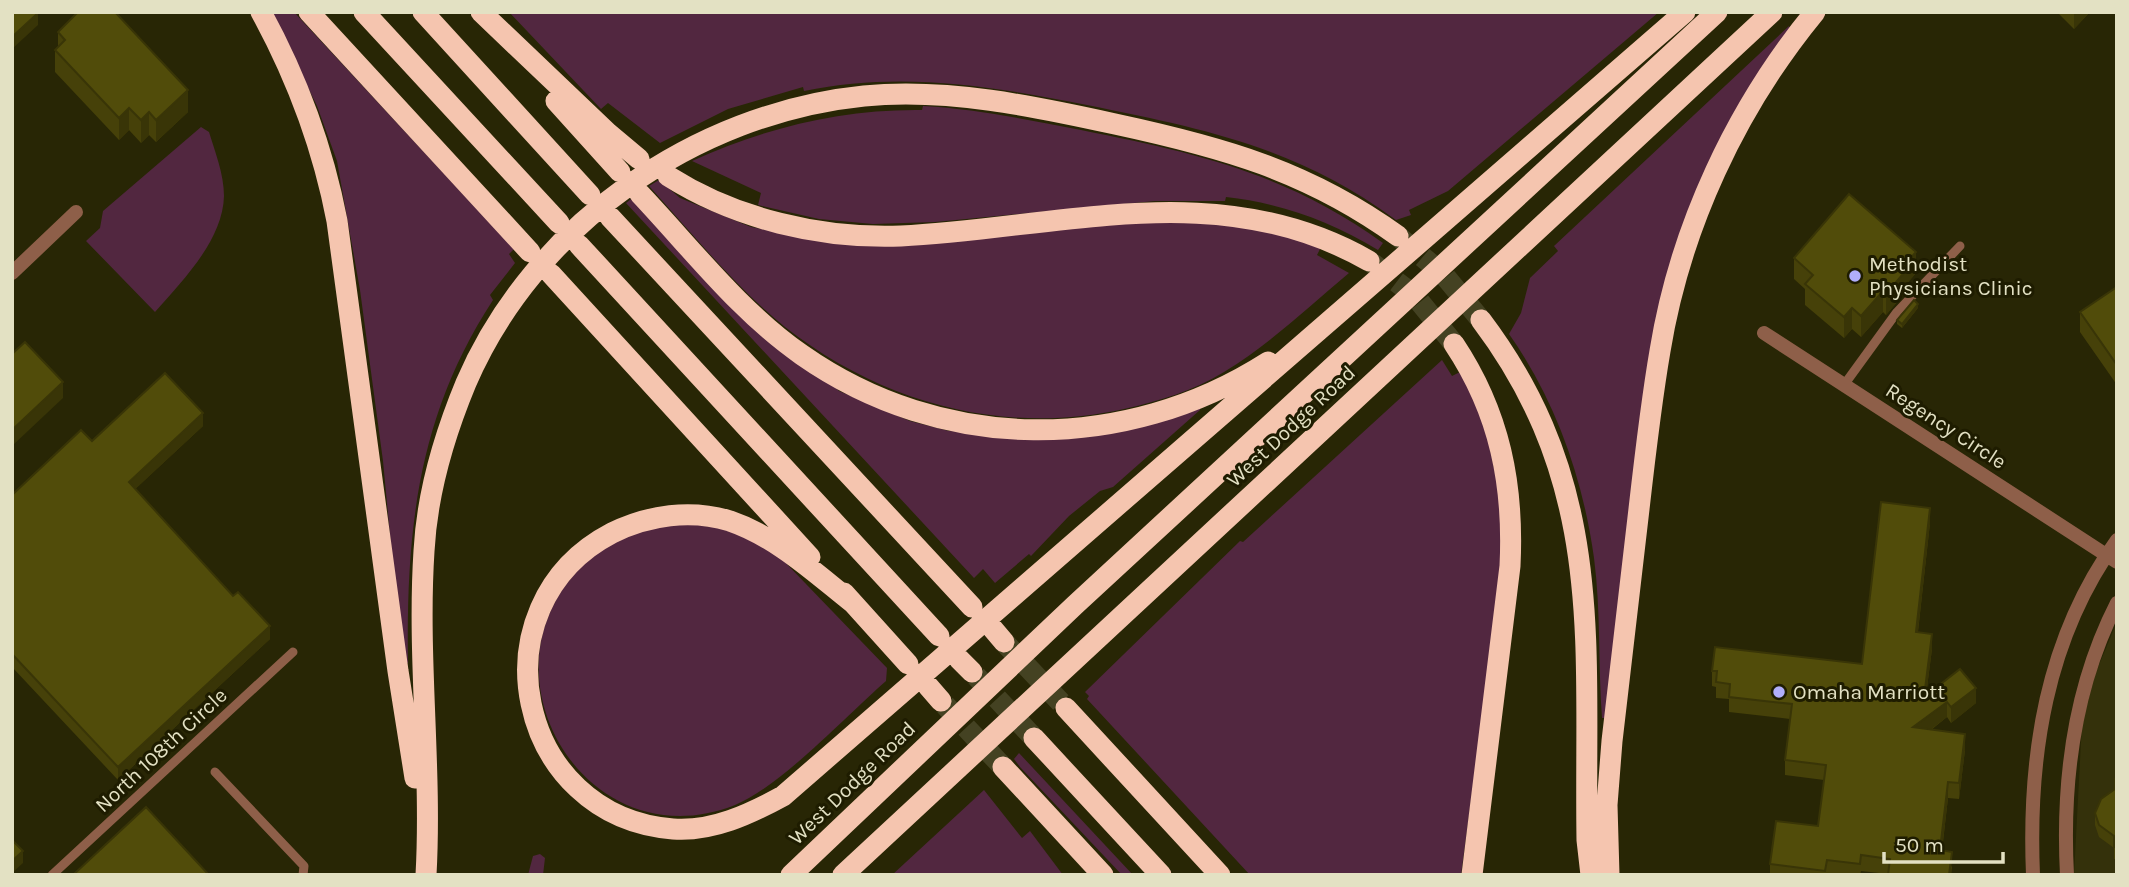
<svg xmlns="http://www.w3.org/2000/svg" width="2129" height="887" font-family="Karla,sans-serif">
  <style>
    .built { fill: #34310b }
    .green { fill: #522740 }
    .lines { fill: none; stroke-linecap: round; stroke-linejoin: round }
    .highway-tunnel { stroke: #444222; stroke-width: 21; stroke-dasharray: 21 10; stroke-linecap: butt }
    .lane { stroke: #8e5f49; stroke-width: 9 }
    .street { stroke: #8e5f49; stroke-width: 14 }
    .highway { stroke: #f5c5af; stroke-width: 21 }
    .wall { fill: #464109 }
    .shaded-wall { fill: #393507 }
    .building { fill: #514c0a; stroke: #393507; stroke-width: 2 }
    .poi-dot { fill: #b0aefa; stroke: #1e1c00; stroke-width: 2.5 }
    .labels { text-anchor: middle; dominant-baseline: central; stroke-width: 6; stroke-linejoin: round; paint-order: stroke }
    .poi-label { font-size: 21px; fill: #e3e1c3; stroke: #1e1c00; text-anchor: start }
    .street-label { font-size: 21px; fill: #e3e1c3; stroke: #1e1c00 }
  </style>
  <rect width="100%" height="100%" fill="#282605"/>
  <path class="built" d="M2117 622V875H2074L2082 723 2096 672Z"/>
  <path class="green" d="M271 12H294L514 249 509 254 515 263 490 295 493 300C418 415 406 529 408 663L402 662 383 461 360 290 337 161 317 106Z
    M509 12H1659L1448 191 1409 210 1411 215 1396 220C1296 147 1205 129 1087 105 991 86 901 71 804 91L803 87 728 109 660 143 608 103 601 109Z
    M1789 26 1791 30 1698 186 1606 718H1602C1598 665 1601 611 1594 558 1583 478 1555 399 1509 334L1521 313 1530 278 1558 251 1554 246Z
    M923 106C977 109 1028 120 1081 130 1196 153 1286 173 1383 243L1378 250C1331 221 1280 203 1226 197L1225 201H1155L935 222 873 224 819 219 758 205 761 193 692 161C765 128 840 109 922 110Z
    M201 127 209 132C215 152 224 174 224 196 223 240 183 280 155 312L86 241 100 228 103 211Z
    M659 180 680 198 751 227 832 242 1190 217 1323 243 1317 255 1349 273C1308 307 1269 345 1224 372 1193 391 1159 401 1124 409 1003 436 882 403 785 327 735 287 692 233 649 186Z
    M635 196 839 391 910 421 949 431 979 432 1200 407V410L1113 487 1100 491 1069 516 1031 556 1029 554 995 583 983 569 974 578 626 203Z
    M1442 360 1452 376 1464 370 1481 404 1507 531 1461 875H1250L1087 699 1089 696 1085 692 1240 541 1243 542Z
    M677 522 734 530 780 557 887 668 886 681C847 715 780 787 735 805 574 869 453 638 616 540 632 530 658 527 677 522Z
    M1019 753 1133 875H1122L1020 767 1014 759Z
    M984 790 1022 838 1030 831 1063 875H892Z
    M540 854 545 858 543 875H528L533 856Z"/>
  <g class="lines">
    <path class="highway-tunnel" d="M1399 237 1444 275 1481 320
      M1372 263 1415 296 1454 344
      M1004 642 1066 708
      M976 676 1034 738
      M945 705 1003 767"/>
    <path class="lane" d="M1844 385 1897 312 1960 246
      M215 772 304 866 303 875
      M52 875 293 652"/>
    <path class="street" d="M12 273 76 212
      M1764 333 2117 562
      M2033 875C2028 756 2046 638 2117 540
      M2067 875C2062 781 2074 687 2117 603"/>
    <path class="highway" d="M261 12C297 78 323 148 337 221L398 671 415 778
      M309 12 530 252
      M364 12 559 223
      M423 12 590 195
      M481 12 608 133 639 159
      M556 101 620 172
      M668 176C736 219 820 239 901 236 1061 228 1220 175 1369 261
      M640 194C691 248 740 312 802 355 942 453 1124 454 1268 362
      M610 217 972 607
      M579 245 939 636
      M551 274 810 557
      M1481 320C1607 487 1584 644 1587 840L1591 875
      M1454 344C1500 413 1514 485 1510 566L1472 875
      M844 593 908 664
      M853 603C815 573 777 537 730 521 691 509 648 515 612 533 472 606 516 817 673 829 712 832 750 814 783 796L1685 12
      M993 629 1004 642
      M959 659 972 672
      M928 686 941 701
      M1066 708 1220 875
      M1034 738 1161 875
      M1003 767 1103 875
      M426 875C432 767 417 658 424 551 427 494 444 436 466 383 534 225 695 113 864 96 948 88 1033 106 1115 124 1222 147 1308 171 1398 236
      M791 875 1075 605 1717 12
      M843 875 1772 12
      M1609 875 1607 805 1612 741C1621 663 1630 586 1639 509 1645 456 1651 403 1660 351 1680 228 1736 108 1815 12"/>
  </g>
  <path class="wall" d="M2057 12H2090L2074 29Z
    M58 32 188 112 156 142 149 135 141 143 129 130 119 140 55 72V50L58 47Z
    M1794 258 1916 273 1903 288V295L1886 315 1883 312 1861 337 1852 329 1844 338 1805 305V289L1794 279Z
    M2117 287V385L2080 332V312Z
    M1918 308 1902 328 1897 324V320Z
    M203 426 135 489 270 639 118 780 12 667V495L92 441Z
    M1930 523 1918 632 1932 649 1926 695 1976 703 1951 723 1947 717 1931 730 1965 750 1959 799 1948 798 1942 851 1952 867 1951 875H1888V874L1861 871 1860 875H1770V864L1818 826 1824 780 1785 775V760L1790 719 1729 712V699L1716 698V687L1712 686V671L1862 664Z
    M2117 779V859H2114V848L2099 837 2095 825V813L2115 789Z"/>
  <path class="shaded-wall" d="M2074 12H2090L2074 29Z
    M38 13V25L12 49V37Z
    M188 90V112L156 142V120Z
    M129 108V130L119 140V118Z
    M149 112V135L141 143V120Z
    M1916 252V273L1903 288V295L1886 315V294L1899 271Z
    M1883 291V312L1861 337V316Z
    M1918 304V308L1902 328V324Z
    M1852 308V329L1844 338V317Z
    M63 382V398L12 446V430Z
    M203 413V426L129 495V482Z
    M1930 508V523L1916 648V632Z
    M270 626V639L118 780V767Z
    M1932 634V649L1924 712V697Z
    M1976 688V703L1951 723V707Z
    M1947 702V717L1913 743V727Z
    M1965 734V750L1959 799V783Z
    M1948 782V798L1940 866V850Z
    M23 851V863L12 873V861Z
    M1952 852 1951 875H1949Z"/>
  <path class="building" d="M12 12H38V13L12 37Z
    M78 12H115L188 90 156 120 149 112 141 120 129 108 119 118 55 50 65 40 58 32Z
    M1849 194 1916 252 1899 271 1903 274 1886 294 1883 291 1861 316 1852 308 1844 317 1805 284 1813 275 1794 258Z
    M2117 287V365L2080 312Z
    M1914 300 1918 304 1902 324 1897 320Z
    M25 342 63 382 12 430V354Z
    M165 373 203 413 129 482 233 596 238 592 270 626 118 767 12 654V495L81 430 92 441Z
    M1881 502 1930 508 1916 632 1932 634 1924 697 1960 669 1976 688 1951 707 1947 702 1913 727 1965 734 1959 783 1948 782 1940 850 1952 852 1949 875H1888L1890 859 1861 855 1860 864 1827 860 1825 871 1770 864 1776 821 1818 826 1826 765 1785 760 1792 704 1729 697 1730 684 1716 682 1717 671H1712L1715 647 1862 664Z
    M2115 779H2117V847H2114V836L2099 825 2095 813 2101 799 2115 789Z
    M146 807 209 875H73Z
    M12 840 23 851 12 861Z"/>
  <g class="poi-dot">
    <circle cx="1855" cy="276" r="7"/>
    <circle cx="1779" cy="692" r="7"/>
  </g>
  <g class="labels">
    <g class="poi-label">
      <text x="1869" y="264">Methodist<tspan x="1869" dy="24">Physicians Clinic</tspan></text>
      <text x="1793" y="692">Omaha Marriott</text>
    </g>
    <g class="street-label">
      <text transform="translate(1291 426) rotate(-43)">West Dodge Road</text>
      <text transform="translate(1946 426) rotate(33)">Regency Circle</text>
      <text transform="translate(161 750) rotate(-43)">North 108th Circle</text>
      <text transform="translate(852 783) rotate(-44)">West Dodge Road</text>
    </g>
  </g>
  <rect width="2129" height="887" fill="none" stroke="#e3e1c3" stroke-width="28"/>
  <path d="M1884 852v10h119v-10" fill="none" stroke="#e3e1c3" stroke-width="3.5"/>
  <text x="1895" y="852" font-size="21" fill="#e3e1c3" stroke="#1e1c00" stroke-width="5" paint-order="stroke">50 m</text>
</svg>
